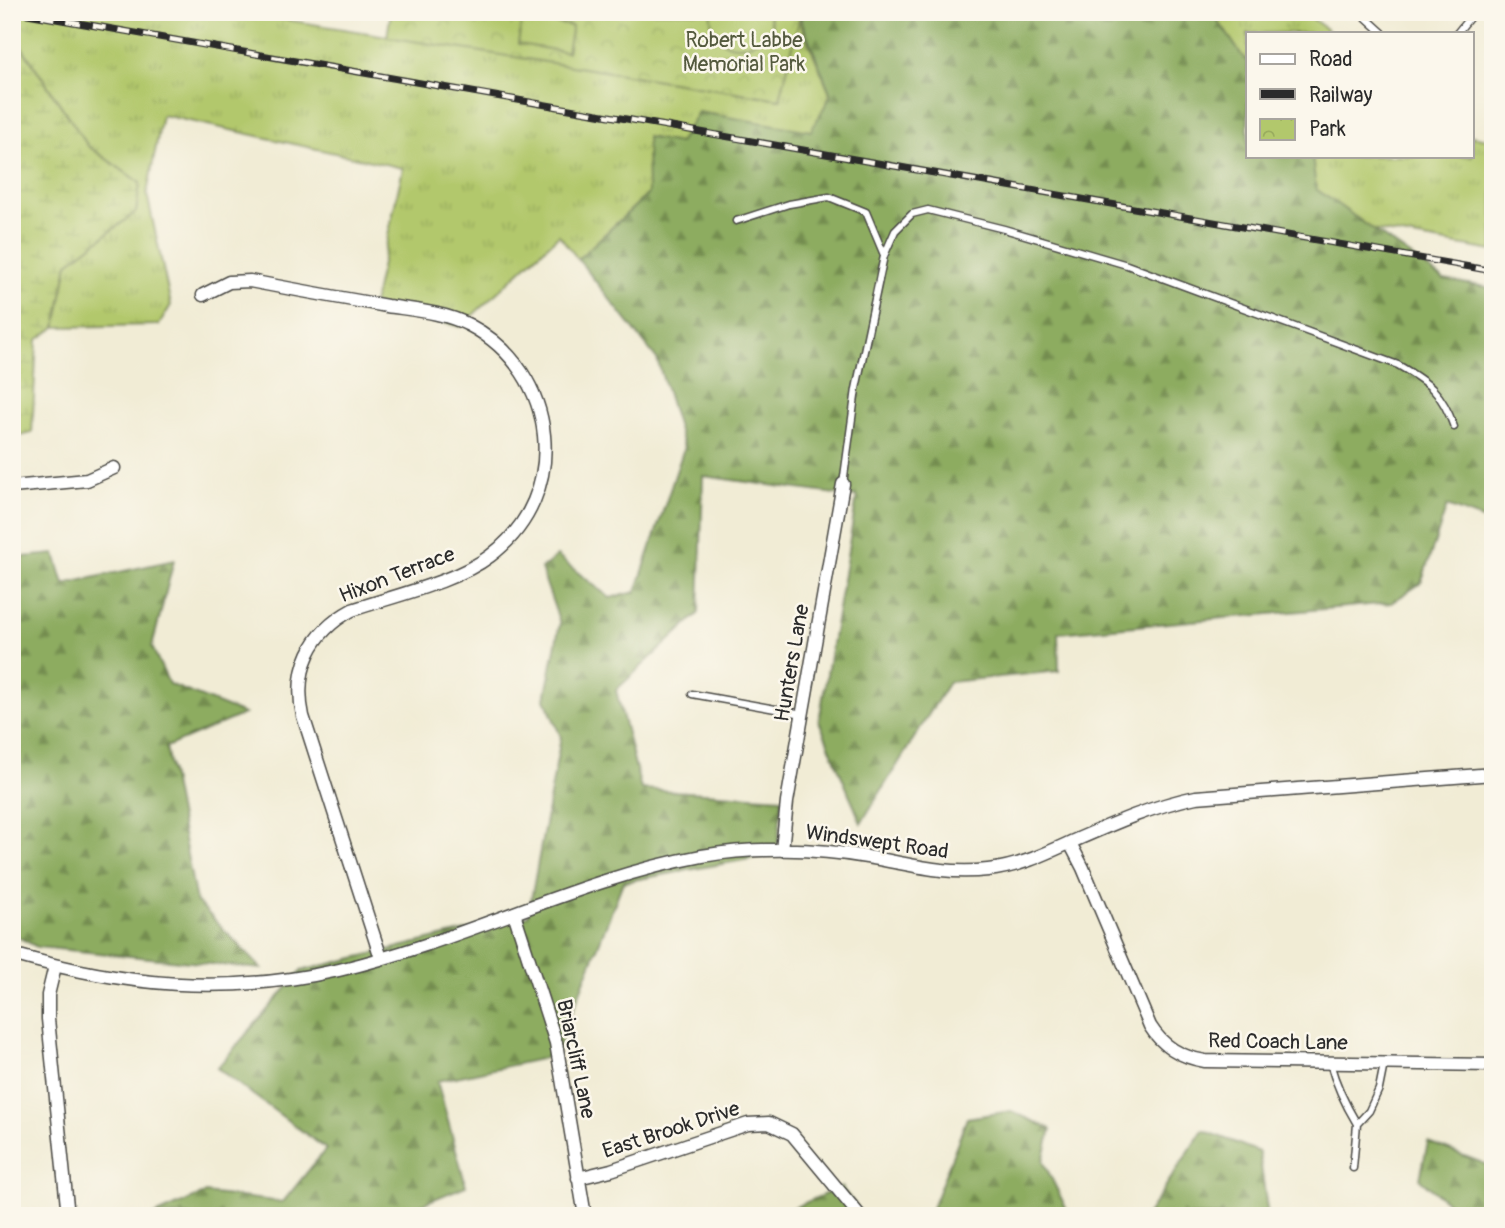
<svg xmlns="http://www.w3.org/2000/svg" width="1505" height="1228" font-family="Pangolin,sans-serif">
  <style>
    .grass { fill: url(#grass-tufts); stroke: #6e7a4c; stroke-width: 2 }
    .forest { fill: url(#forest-firs); stroke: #5c6c46; stroke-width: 2 }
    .wetland { fill: url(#wetland-marsh); stroke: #6e7a4c; stroke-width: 2 }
    .park { fill: url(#park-crowns); stroke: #6e7a4c; stroke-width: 2 }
    .pitch { fill: #b2c86c; stroke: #6e7a4c; stroke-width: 2 }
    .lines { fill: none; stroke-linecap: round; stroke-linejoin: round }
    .service-casing { stroke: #494844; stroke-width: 9 }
    .minor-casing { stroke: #494844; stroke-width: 15 }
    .service { stroke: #fff; stroke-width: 6 }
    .minor { stroke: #fff; stroke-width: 12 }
    .rail-casing { stroke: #2b2b2b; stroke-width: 7 }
    .rail { stroke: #fbf7ec; stroke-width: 4.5; stroke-dasharray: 13; stroke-linecap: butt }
    .labels { text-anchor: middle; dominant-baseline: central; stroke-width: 5; stroke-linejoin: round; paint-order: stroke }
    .park-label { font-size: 21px; fill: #545a3e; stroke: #fbf7ec }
    .street-label { font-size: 21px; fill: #2b2b2b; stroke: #fbf7ec }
  </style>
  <defs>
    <pattern id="grass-tufts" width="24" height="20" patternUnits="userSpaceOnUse" patternTransform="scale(1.75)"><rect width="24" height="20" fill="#b2c86c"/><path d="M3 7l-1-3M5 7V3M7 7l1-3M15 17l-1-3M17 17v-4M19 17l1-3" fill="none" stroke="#99ac5e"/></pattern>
    <pattern id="forest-firs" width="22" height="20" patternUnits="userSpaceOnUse" patternTransform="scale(1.75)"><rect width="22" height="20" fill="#8dac60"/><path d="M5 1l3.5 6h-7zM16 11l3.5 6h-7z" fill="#738c4f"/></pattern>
    <pattern id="wetland-marsh" width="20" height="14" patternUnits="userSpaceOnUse" patternTransform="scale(1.75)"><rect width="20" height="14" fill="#b2c86c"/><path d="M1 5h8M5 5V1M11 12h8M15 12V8" fill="none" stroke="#99ac5e"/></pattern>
    <pattern id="park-crowns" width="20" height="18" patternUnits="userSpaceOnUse" patternTransform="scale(1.75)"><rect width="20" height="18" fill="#b2c86c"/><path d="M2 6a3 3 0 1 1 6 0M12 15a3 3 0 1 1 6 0" fill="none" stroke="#99ac5e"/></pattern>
  </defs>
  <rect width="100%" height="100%" fill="#fbf7ec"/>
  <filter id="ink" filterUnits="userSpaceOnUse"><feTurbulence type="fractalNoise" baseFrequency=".0143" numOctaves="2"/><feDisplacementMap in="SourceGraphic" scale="14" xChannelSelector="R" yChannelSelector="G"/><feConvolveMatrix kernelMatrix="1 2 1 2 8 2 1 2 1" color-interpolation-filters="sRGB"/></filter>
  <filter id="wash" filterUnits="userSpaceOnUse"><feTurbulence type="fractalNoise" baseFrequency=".00686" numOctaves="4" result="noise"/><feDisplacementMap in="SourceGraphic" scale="28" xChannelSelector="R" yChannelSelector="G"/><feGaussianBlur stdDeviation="1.57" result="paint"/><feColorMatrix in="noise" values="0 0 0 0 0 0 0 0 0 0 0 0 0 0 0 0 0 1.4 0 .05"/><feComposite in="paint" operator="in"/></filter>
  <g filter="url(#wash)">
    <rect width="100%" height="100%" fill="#f1ecd5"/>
    <path class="grass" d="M12 12H237L780 99 799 20 831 95 811 132 698 112 648 194 578 259 559 235 460 327 373 304 403 168 162 115 147 194 171 305 159 325 56 327 68 263 136 212 140 183 88 146 12 32Z
      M1212 12H1304L1331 33H1248V61L1245 60Z
      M1472 136 1493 140V251L1373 230 1315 189 1312 156H1472Z"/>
    <path class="forest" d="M798 12H1212L1245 60 1248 61V156H1312L1316 189 1444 280 1493 288V523L1447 506 1421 583 1391 603 1058 633 1059 671 949 682 861 823 819 721 857 497 703 476 699 613 616 690 641 789 782 798 777 854 623 882 555 1056 437 1081 466 1186 393 1216H153L205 1193 283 1202 326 1149 217 1068 301 971 528 916 561 737 545 699 560 623 541 569 557 556 610 598 636 592 684 448 657 359 578 259 648 194 647 137 679 143 698 112 811 131 831 95Z
      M55 554 64 584 174 560 152 647 169 684 244 714 166 747 196 901 262 969 37 947 12 934V558Z
      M1011 1111 1051 1129 1043 1161 1070 1216H929L967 1118Z
      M1203 1130 1259 1152 1268 1216H1146Z
      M1428 1142 1493 1167V1216H1456L1458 1212 1420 1179Z
      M841 1187 864 1216H775Z"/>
    <path class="wetland" d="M12 33 88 146 140 183 136 212 68 263 56 327 37 340 32 433 12 438Z"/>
    <path class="park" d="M391 12H798L799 20 780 99 387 37Z"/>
    <path class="pitch" d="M711 12H768L773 28C767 33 762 39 755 42 731 53 709 40 711 12Z
      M522 17 572 26 567 52 518 44Z"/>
  </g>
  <g filter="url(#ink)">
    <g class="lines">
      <defs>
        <path id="service" d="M1360 12 1383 33
          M1457 33 1470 17 1469 12
          M736 221 789 204 829 197 866 212 884 255
          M843 484 856 389 884 256 895 231 912 214 928 210 1004 229 1127 265 1398 365C1429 383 1442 392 1454 427
          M692 694 803 714
          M1330 1063C1336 1085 1345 1104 1357 1124
          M1353 1168 1357 1124 1369 1111 1379 1089 1384 1064"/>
        <path id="minor" d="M203 295 229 282 250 281C296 290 341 298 387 306 414 310 444 312 469 325 559 372 572 495 490 556 456 582 393 596 352 610 311 632 293 670 303 716L381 958
          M12 487 87 480 114 468
          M1070 843 1083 868 1150 1026C1163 1047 1181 1057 1205 1061L1493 1065
          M782 850 787 802 843 484
          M514 913 556 1043 585 1216
          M12 954C124 986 224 996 339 970 463 941 577 879 702 856 754 847 815 848 867 857 911 864 942 875 988 870 1017 867 1043 855 1069 843 1110 825 1152 806 1196 797L1493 774
          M55 966 48 995V1019L68 1216
          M578 1178 611 1170 748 1124 769 1123 792 1134 860 1216"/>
      </defs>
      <use href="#service" class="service-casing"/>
      <use href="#minor" class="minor-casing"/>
      <use href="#service" class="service"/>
      <use href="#minor" class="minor"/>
      <defs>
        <path id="rail" d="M16 12 1493 271"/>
      </defs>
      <use href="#rail" class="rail-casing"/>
      <use href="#rail" class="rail"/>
    </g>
  </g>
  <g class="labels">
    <g class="park-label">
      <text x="744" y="40">Robert Labbe<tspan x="744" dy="24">Memorial Park</tspan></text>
    </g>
    <g class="street-label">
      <text transform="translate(397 575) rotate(-21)">Hixon Terrace</text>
      <text transform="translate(792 663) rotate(-80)">Hunters Lane</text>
      <text transform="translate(877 842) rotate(8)">Windswept Road</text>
      <text transform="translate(1278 1042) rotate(1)">Red Coach Lane</text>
      <text transform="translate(576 1059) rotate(78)">Briarcliff Lane</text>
      <text transform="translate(671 1130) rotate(-18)">East Brook Drive</text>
    </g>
  </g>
  <rect width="1505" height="1228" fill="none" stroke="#fbf7ec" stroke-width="42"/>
  <rect x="1246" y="32" width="228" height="126" fill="#fbf7ec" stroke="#a8a59f" stroke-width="2"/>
  <rect x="1260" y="54" width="35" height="10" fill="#ffffff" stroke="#a8a59f" stroke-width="2"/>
  <text x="1309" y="66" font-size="21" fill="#2b2b2b">Road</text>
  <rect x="1260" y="89" width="35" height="10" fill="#2b2b2b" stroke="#a8a59f" stroke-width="2"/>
  <text x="1309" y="102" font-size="21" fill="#2b2b2b">Railway</text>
  <rect x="1260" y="119" width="35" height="21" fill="url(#park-crowns)" stroke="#a8a59f" stroke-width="2"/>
  <text x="1309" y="136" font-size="21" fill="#2b2b2b">Park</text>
</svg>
